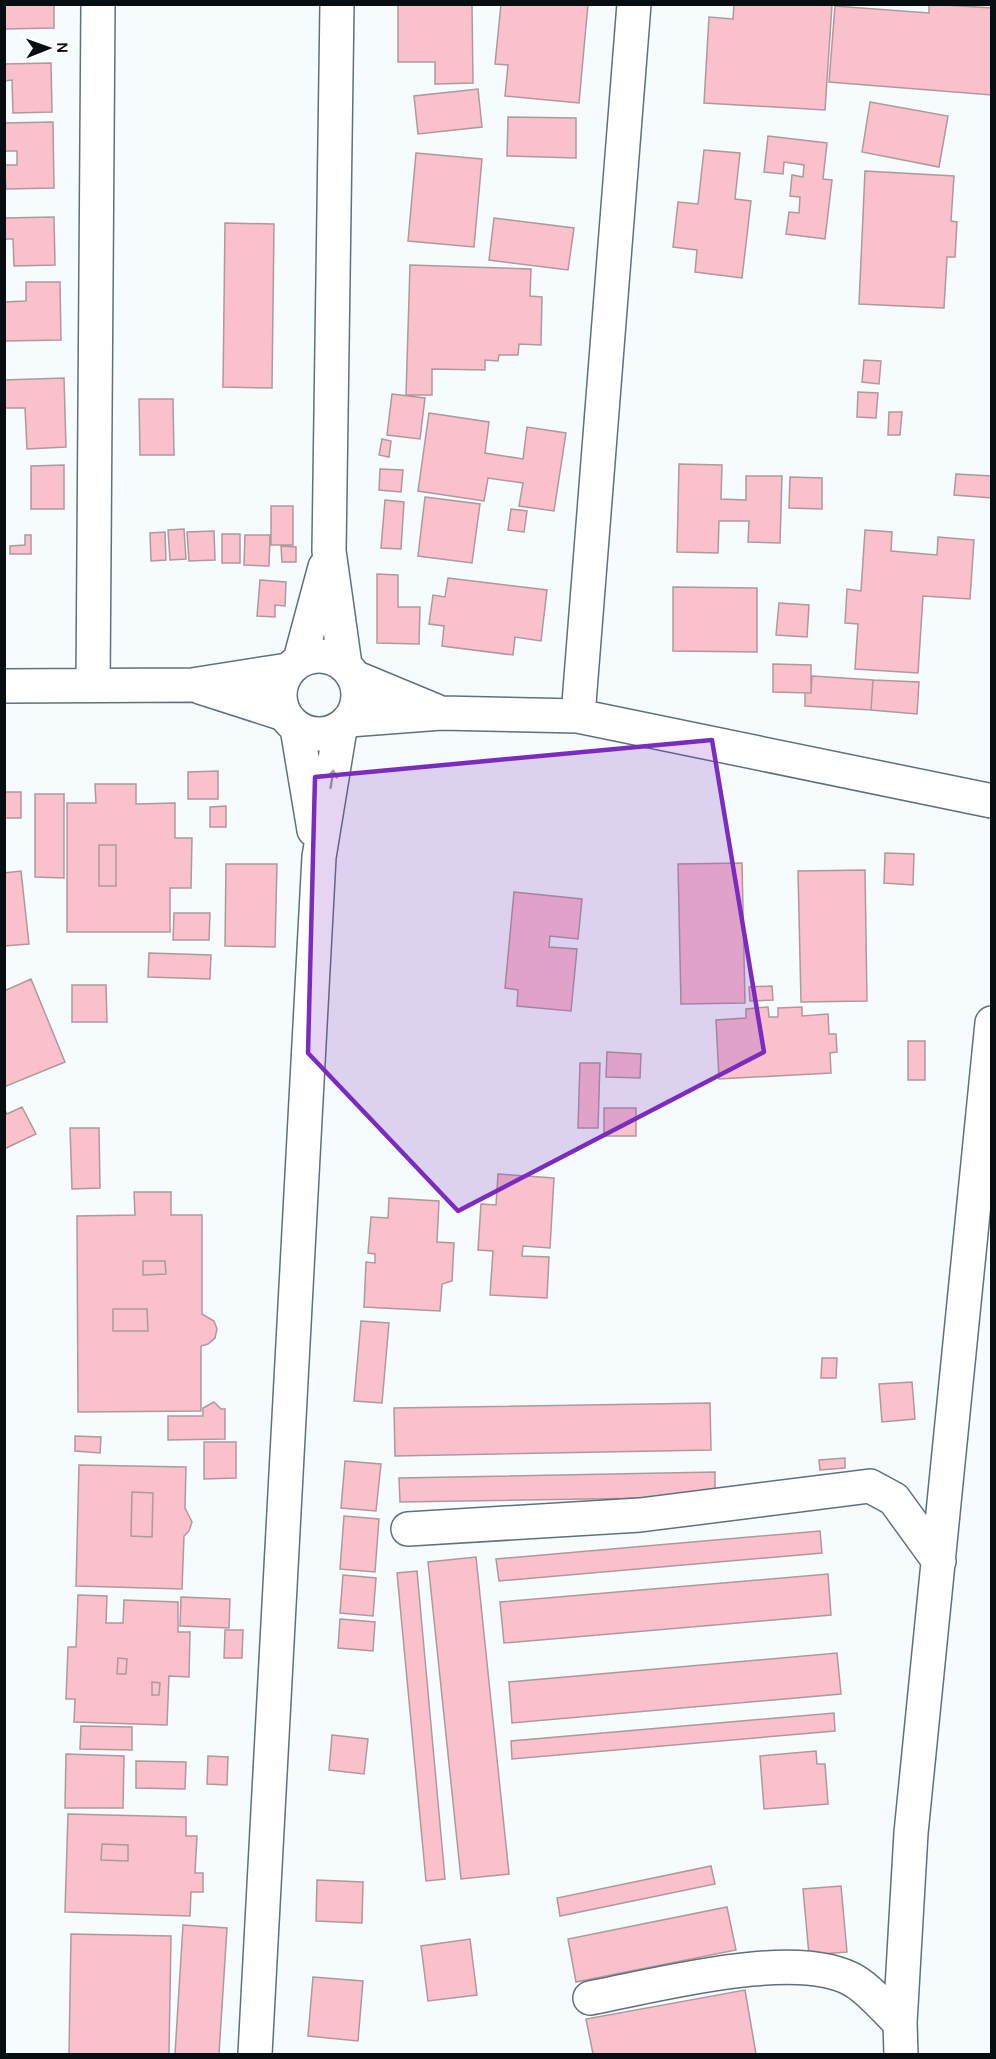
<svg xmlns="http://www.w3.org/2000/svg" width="996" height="2059" font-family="Karla,sans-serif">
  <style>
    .building { fill: #fac0cc; stroke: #ae999d; stroke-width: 1.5; fill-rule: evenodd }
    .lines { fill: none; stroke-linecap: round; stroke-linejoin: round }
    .minor-casing { stroke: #5f717b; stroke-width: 36 }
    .tertiary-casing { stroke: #5f717b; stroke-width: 36 }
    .minor { stroke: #fff; stroke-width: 33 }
    .tertiary { stroke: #fff; stroke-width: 33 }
    .oneway { stroke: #9c9fa0 }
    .marked { fill: #7b2cbf; fill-opacity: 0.2; stroke: #7b2cbf; stroke-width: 4.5; stroke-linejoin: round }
  </style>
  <rect width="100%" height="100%" fill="#f6fbfd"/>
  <path class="building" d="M4 4H54V28L4 29Z
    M398 4H472L473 83 435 84V62H398Z
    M501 4H588L579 103 505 96 508 65 495 64Z
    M734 4 832 5 825 110 704 103 709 17 733 19Z
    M929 4 992 8V95L829 82 835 6 929 13Z
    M51 63 52 112 13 113 12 80 4 81V64Z
    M478 89 482 127 418 134 414 96Z
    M870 102 948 116 939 167 862 152Z
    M508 117 576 118V158L507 156Z
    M53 122 54 188 6 189 4 165H17V151H4V123Z
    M768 136 827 143 823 179 832 180 825 239 786 234 789 212 799 213 800 197 790 196 792 175 803 177 804 165 784 162 783 174 764 172Z
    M704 150 740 153 735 199 751 201 742 278 695 272 697 250 673 247 678 202 698 204Z
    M416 153 482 159 474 247 408 241Z
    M865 171 954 176 951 221 957 222 955 257H947L944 308 859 304Z
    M54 217 55 265 14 266 13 239H4V218Z
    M494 218 574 228 568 270 489 260Z
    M225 223 274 224 272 388 223 387Z
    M410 265 531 269 530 296 542 297 541 345 519 344 518 355H499L498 361 485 360V370L432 369V395H406Z
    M26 282H60L61 340 4 341V302L26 301Z
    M864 360 881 361 879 384 862 382Z
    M64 378 66 447 27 449 25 408H4V380Z
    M858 392 878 393 876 418 857 417Z
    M392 394 425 398 420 439 387 435Z
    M139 399H173L174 455H140Z
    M889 412H902L900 435H888Z
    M429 413 489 422 485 453 523 459 527 427 566 433 554 511 519 506 523 483 488 478 484 501 418 491Z
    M382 439 391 441 389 457 379 455Z
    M679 464 722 465 721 499 746 500V476H782L780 543 748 542 749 521H719L718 553 677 552Z
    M64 465V509H31V466Z
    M380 469 403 470 401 492 379 490Z
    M956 474 992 476V498L954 495Z
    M790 477 822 478V509L789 508Z
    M425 497 480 504 472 563 418 556Z
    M385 500 404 502 401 549 381 548Z
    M271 506H293V545H271Z
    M511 509 527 511 524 532 508 530Z
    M184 529 186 559 170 560 168 530Z
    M865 530 892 532 891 551 937 555 938 537 974 540 970 599 923 596 918 673 855 669 858 624 845 623 847 589 861 591Z
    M214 531 215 560 189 561 187 532Z
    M165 532 166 560 151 561 150 533Z
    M222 534H240V563H222Z
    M25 535H31V554H10V546L25 545Z
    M245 535H270L269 566 244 565Z
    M281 546 296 547V562H282Z
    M377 574 398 575V607H420L419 644 377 643Z
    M448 578 547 590 541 641 515 637 513 655 442 646 444 626 429 624 433 595 445 597Z
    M260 580 286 582 285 606 275 605V617L257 616Z
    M673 587 757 588V652L673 651Z
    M779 603 809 605 807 637 776 635Z
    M773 664 811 665V693L773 692Z
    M812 676 873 680 871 710 805 706V693H811Z
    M873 680 919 682 917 714 871 710Z
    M218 771V799H188V772Z
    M95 784H136V804L175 803V838H192L191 888H170V932H67V803H96ZM99 845H116V886H99Z
    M4 792H21V818H4Z
    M35 794H64V878L35 877Z
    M226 806V827H210V807Z
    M99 845H116V886H99Z
    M885 853 914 854 913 885 884 883Z
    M742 863 745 1003 681 1004 678 864Z
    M226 864H277L275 947 225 946Z
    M865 870 867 1001 801 1002 798 871Z
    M21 871 29 944 4 946V873Z
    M514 892 582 899 578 939 550 936 549 947 577 949 571 1011 517 1006 518 990 505 988Z
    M174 913H210L209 940H173Z
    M149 953 211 955 210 979 148 977Z
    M31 979 65 1062 4 1087V991Z
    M72 985H106L107 1022H72Z
    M772 986 773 1000 750 1001 749 987Z
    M768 1007 769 1017H778V1008L802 1007V1016L828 1014 829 1034H836L837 1052 830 1053 831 1073 719 1079 716 1020 746 1018V1009Z
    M908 1041H925V1080H908Z
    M607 1052 641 1054 640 1078 606 1077Z
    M580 1063H600L598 1128H578Z
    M22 1107 36 1134 4 1149V1109L7 1114Z
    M604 1108H636V1136H604Z
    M70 1128H99L100 1188 72 1189Z
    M498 1174 554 1178 550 1248 523 1246 522 1256 549 1257 547 1298 490 1295 493 1251 478 1250 481 1204 496 1205Z
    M134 1192H171V1215H202V1314L214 1321 217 1329 215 1338 208 1344 201 1346V1411L78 1412 77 1216 135 1215ZM143 1261H165L166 1274 143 1275ZM113 1309H147L148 1331H113Z
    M389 1198 439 1201 437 1242 454 1243 452 1281 442 1284 440 1311 364 1307 366 1262 375 1263V1254L368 1253 371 1217 388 1218Z
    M143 1261H165L166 1274 143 1275Z
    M113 1309H147L148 1331H113Z
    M361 1321 389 1323 382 1403 354 1401Z
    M822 1358H837L836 1378H821Z
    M912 1382 915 1419 882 1422 879 1384Z
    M214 1402 221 1409H225V1439L168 1440V1416H203V1408Z
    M710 1403 711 1450 395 1456 394 1408Z
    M75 1436 101 1437 100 1453 75 1451Z
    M204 1442H236V1478L204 1479Z
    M845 1458V1468L820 1470 819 1460Z
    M345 1461 381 1464 376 1511 341 1508Z
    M79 1465 186 1467 185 1508 192 1522 189 1531 184 1536 182 1589 76 1586ZM132 1492 153 1493 152 1537 131 1536Z
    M715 1472V1497L400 1502 399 1478Z
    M132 1492 153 1493 152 1537 131 1536Z
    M344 1516 379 1519 375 1572 340 1569Z
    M820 1531 822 1553 499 1581 496 1559Z
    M476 1557 509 1874 461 1879 428 1562Z
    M417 1571 445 1879 426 1881 397 1573Z
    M828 1574 831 1615 504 1643 500 1602Z
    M343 1575 376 1578 373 1616 340 1613Z
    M78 1595 107 1596 106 1623H123L124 1600 178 1602V1632H190L189 1677 169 1676 167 1725 74 1722 75 1699H66L68 1647H76ZM118 1658 127 1659 126 1674H117ZM152 1682 160 1683 159 1695H152Z
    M181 1597 230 1599 229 1628 180 1626Z
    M340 1619 375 1622 373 1651 338 1648Z
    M225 1630H243L242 1658H224Z
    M837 1653 841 1694 512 1723 509 1682Z
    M118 1658 127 1659 126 1674H117Z
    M152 1682 160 1683 159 1695H152Z
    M834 1713 835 1731 512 1759 511 1741Z
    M81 1726 132 1727V1750L80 1749Z
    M332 1735 368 1739 364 1774 329 1770Z
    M816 1751 817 1764H825L828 1804 764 1809 760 1756Z
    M66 1754 124 1756 123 1808H65Z
    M208 1756 228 1757 227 1785 207 1784Z
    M136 1761 186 1762 185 1789 136 1788Z
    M68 1814 186 1817V1836H197L195 1873H203V1892H191L190 1916 65 1912ZM102 1844 128 1845V1861L101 1860Z
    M102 1844 128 1845V1861L101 1860Z
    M711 1866 715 1884 560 1916 557 1898Z
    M317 1880 363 1882 362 1923 316 1921Z
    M841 1886 847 1952 809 1955 803 1889Z
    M727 1907 736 1950 576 1982 568 1939Z
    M183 1925 227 1928 219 2054H175Z
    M71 1934 171 1936 169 2054H69Z
    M470 1939 477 1995 428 2001 421 1946Z
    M313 1977 363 1981 358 2041 308 2036Z
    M745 1990 756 2054H593L586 2019Z"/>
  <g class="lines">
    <defs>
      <path id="minor" d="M354 677 436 711
        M93 685 98 4
        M4 686 192 685 288 670
        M200 687 284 714
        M578 716 634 4
        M349 720 441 713 578 716 992 801
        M408 1529 640 1515 870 1486 894 1499 939 1561
        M590 1998C655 1986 800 1946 856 1982 872 1992 886 2010 900 2023
        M901 2054 900 2023 911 1833 992 1023"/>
      <path id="tertiary" d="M337 4 329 551 345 665
        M280 695a39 39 0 1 1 78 0a39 39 0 1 1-78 0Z
        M300 660 325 567
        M297 728 314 830
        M255 2054 319 857 340 729"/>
    </defs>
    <use href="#minor" class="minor-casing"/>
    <use href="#tertiary" class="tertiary-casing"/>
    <use href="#minor" class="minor"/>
    <use href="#tertiary" class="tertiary"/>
  </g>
  <defs><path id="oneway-shaft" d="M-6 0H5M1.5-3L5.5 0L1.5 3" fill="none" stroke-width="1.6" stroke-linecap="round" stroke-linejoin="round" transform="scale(1.5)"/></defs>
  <use class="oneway" href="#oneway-shaft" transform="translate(332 779) rotate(-81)"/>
  <path class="marked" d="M712 740 764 1052 458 1211 308 1053 315 777Z"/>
  <rect width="996" height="2059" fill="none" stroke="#070e11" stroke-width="12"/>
  <g transform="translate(48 48) rotate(89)" stroke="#ffffff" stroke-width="4.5" paint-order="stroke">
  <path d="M0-4.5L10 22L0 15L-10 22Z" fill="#070e11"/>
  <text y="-9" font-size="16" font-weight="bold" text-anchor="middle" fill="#070e11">N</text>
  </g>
</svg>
